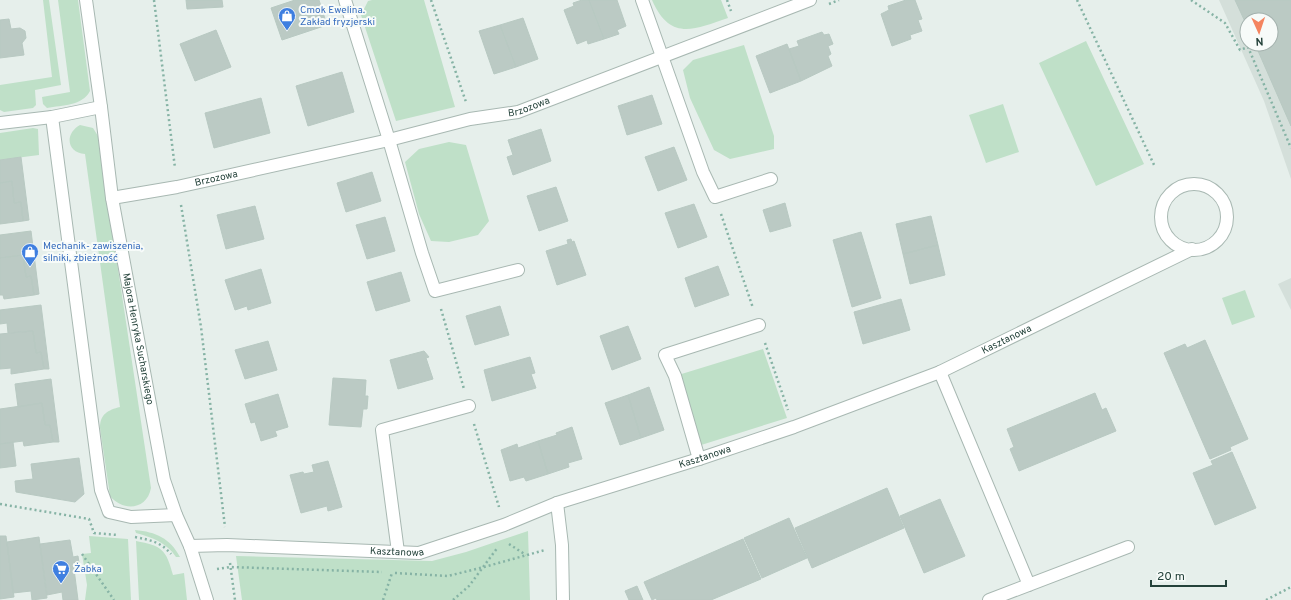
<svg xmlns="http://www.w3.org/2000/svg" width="1291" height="600" font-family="Overpass,sans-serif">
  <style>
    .built { fill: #d4dfda; fill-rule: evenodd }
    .green { fill: #bfe0c8 }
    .building { fill: #bbcac4; stroke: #b8c9c2 }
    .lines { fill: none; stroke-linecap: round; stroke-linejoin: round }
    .lane-casing { stroke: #a8b8b2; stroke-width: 14 }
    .street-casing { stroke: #a8b8b2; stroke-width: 14 }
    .path { stroke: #86b3a5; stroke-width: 2.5; stroke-dasharray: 2 3; stroke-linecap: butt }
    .lane { stroke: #fff; stroke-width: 12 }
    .street { stroke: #fff; stroke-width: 12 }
    .labels { text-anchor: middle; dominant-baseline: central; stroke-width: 4; stroke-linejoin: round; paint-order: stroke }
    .shop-label { font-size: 10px; fill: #366cbe; stroke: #f7fbf9; text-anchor: start }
    .street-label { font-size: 10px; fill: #24423a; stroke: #f7fbf9 }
  </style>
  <rect width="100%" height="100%" fill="#e6efeb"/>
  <path class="built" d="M1219 0H1291V179L1264 101ZM1247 20H1271V44H1247Z
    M1291 278V310L1278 284Z"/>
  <path class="green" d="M43 0H49L61 85 35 90 36 105 33 108 4 112 0 110V85L52 77Z
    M58 0H78L90 91C82 106 63 105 47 108L43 104 42 97 70 92Z
    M372 0H424L455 107 396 121 361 15 368 1Z
    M652 0H721L728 18C693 30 670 41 652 0Z
    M1086 41 1144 164 1096 186 1039 63Z
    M744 45 774 136V149L730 159 714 150 690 98 683 70 693 60Z
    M1003 104 1019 152 986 163 969 115Z
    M80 125 93 128 98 136 151 488C147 510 123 512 110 496L100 428C100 414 108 410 120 407L85 154C67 153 64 134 80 125Z
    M33 128 38 129 39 155 0 160V133Z
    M449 142 466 145 489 221 478 235 449 242 431 241 419 214 405 162 419 149Z
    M1245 290 1255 317 1232 325 1222 298Z
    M763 349 787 418 698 446 675 376Z
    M135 530C156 532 170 538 180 557H176C166 542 153 538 136 533Z
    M528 531 530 600H242L236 556 432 561 466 552Z
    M89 536 128 539 131 600H85L87 585 82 554 91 553Z
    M136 541C162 546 166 549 173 575L184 573 187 600H139Z"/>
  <path class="building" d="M186 0H222L223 7 187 9Z
    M295 0H319L327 25 282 40 271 8Z
    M582 0H589L604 39 588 44 587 40 577 44 564 10 574 6 573 3Z
    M589 0H617L626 26 617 30 619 34 604 39Z
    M906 0H915L922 19 918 20 922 31 910 35 911 39 892 46 881 14 889 10 888 6Z
    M1235 0H1291V126L1255 44H1271V20H1247V26Z
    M523 18 538 59 516 67 500 25Z
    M9 19 11 29 20 28 25 31 26 38 22 43 24 55 0 58V20Z
    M500 25 516 67 494 74 479 31Z
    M216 30 231 67 195 81 180 44Z
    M822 32 824 35 829 34 833 44 828 46 831 54 828 56 832 66 801 81 789 49 799 46 797 41Z
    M787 44 801 81 770 93 756 56Z
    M342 72 354 112 308 126 296 86Z
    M652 95 662 124 627 135 618 106Z
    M261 98 270 133 214 148 205 113Z
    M541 129 551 161 513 175 507 157 513 155 508 140Z
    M674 147 687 180 658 191 645 157Z
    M21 157 29 220 23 221 21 202 14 203 12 181 0 183V160Z
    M372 172 381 201 346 212 337 183Z
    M12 181 14 203 21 202 23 221 0 224V183Z
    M556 187 568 221 539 231 527 196Z
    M785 203 791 226 770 232 763 210Z
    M694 204 707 237 678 248 665 213Z
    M255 206 264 239 226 249 217 215Z
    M931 216 938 245 903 254 896 224Z
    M385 217 395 251 367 259 356 225Z
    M31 231 39 294 34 295 31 276 26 277 23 255 0 258V235Z
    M861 232 881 298 852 307 833 240Z
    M571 239 572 242 574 241 586 275 557 285 546 251 568 244 567 240Z
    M938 245 945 275 910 284 903 254Z
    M23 255 26 277 31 276 34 295 4 299 3 295H0V258Z
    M718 266 729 295 695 307 685 278Z
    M261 269 271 303 248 310 247 306 235 310 225 280Z
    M401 272 410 301 376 311 367 282Z
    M901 299 910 330 863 344 854 312Z
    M41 305 49 369H44L41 352 36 353 33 331 8 333 7 323 0 324V310Z
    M500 306 509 335 475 345 466 316Z
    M628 326 641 359 612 370 600 336Z
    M33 331 36 353 41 352 44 369 11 374V368L0 369V334Z
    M1205 340 1248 439 1230 447 1231 450 1210 459 1164 353 1185 344 1187 348Z
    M268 341 277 370 245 379 235 350Z
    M424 351 429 357 426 358 433 379 398 389 390 360Z
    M530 357 535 373 531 374 536 388 492 401 484 370Z
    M333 378 366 380 365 396H368L367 409H363L361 427 329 425Z
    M51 379 59 442H53L50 425H45L42 403 18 407 15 384Z
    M649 387 664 430 641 438 628 395Z
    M1095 393 1102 410 1106 408 1116 431 1019 471 1010 449 1014 447 1007 429Z
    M278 394 288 427 275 431 277 436 261 441 255 422 251 423 245 404Z
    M628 395 641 438 620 445 605 403Z
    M42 403 45 425H50L53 442 24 446 23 441 0 444V409Z
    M572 427 582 459 568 463 569 467 548 474 538 441 557 435 556 433Z
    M538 441 548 474 526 481 524 477 510 481 501 450 517 444 518 448Z
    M13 442 16 466 0 468V444Z
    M1232 452 1256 508 1215 525 1193 473 1213 465 1211 461Z
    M79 458 84 494 75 502 16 492 15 481 33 479 31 464Z
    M328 461 342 507 328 511 327 506 301 513 290 475 303 472 304 474 314 472 312 465Z
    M887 488 904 528 812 568 795 528Z
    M940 499 965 556 924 573 900 516Z
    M789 518 807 558 762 578 744 538Z
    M0 536H6L14 597 0 599Z
    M39 537 47 598 32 600 31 591 13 593 7 542Z
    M743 539 761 579 711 600H657L656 598 652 600 644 582Z
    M70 540 73 557 78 556 80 569H74L78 600H63L62 592 47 595 40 544Z
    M637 586 643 600H629L625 591Z"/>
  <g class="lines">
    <defs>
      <path id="lane" d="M345 0 389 140 422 253 435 291 518 270
        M642 0 703 172 715 197 771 179
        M52 117 101 490 109 512 131 517 176 515
        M940 372 1029 585
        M699 459 675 376 665 355 759 325
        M557 503 562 545 563 600
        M398 552 382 430 469 406
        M989 600 1128 547"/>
      <g id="street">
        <path id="s1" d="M86 0 101 107 112 198 164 480 176 515 190 546 207 600"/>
        <path d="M0 123 52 117 101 107"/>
        <circle cx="1194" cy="217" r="33"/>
        <path id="s2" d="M112 198 177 187 389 140 470 119 518 112 810 0"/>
        <path id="s3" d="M190 546 227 545 419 553 504 525 557 503 699 459 794 427 940 372 1192 249"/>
      </g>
    </defs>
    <use href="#lane" class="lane-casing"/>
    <use href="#street" class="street-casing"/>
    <path class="path" d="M154 0 175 168
      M431 0 466 102
      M727 0 731 11
      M1077 0 1155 167
      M1191 0 1225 23 1240 50 1248 47 1291 148
      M829 4 839 0
      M181 205 201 327 225 527
      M721 214 753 308
      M441 309 464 389
      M765 343 788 410
      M474 424 499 507
      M0 504 89 519 94 533 118 535
      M135 537C150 540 161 542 171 554
      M509 544 526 555
      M82 554 114 600
      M230 563 235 600
      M217 569 230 567 382 572
      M395 573 448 576 484 567 545 550
      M383 600 392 573
      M453 600 469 586 498 547
      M1266 600 1291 587"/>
    <use href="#lane" class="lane"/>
    <use href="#street" class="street"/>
  </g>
  <defs>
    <symbol id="shop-pin" viewBox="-11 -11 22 30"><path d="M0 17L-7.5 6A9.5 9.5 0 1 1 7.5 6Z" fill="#3f7fe0" stroke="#f7fbf9"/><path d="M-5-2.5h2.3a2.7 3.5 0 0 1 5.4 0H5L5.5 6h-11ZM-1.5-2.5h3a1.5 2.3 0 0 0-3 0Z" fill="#fff"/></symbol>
    <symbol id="supermarket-pin" viewBox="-11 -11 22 30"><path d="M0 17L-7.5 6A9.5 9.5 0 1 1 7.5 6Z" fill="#3f7fe0" stroke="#f7fbf9"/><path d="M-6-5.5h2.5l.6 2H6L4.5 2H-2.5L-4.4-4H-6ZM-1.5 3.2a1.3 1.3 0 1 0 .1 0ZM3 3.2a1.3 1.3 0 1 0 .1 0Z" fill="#fff"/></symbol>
  </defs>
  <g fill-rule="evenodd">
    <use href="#shop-pin" x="277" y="6" width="20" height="27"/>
    <use href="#shop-pin" x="20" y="242" width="20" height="27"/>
    <use href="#supermarket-pin" x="51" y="559" width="20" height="27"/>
  </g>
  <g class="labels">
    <g class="shop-label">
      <text x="300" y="10">Cmok Ewelina.<tspan x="300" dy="12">Zakład fryzjerski</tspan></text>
      <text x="43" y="246">Mechanik- zawiszenia,<tspan x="43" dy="12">silniki, zbieżność</tspan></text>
      <text x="74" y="569">Żabka</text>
    </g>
    <g class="street-label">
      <text stroke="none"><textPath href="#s2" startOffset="427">Brzozowa</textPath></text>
      <text stroke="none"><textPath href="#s2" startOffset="106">Brzozowa</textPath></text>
      <text stroke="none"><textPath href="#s1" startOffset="343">Majora Henryka Sucharskiego</textPath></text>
      <text stroke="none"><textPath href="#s3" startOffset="855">Kasztanowa</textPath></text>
      <text stroke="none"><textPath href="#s3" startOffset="531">Kasztanowa</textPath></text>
      <text stroke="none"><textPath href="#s3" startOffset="207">Kasztanowa</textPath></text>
    </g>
  </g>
  <g transform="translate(1259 32) rotate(177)"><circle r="19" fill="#f7fbf9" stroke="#a3b1ad"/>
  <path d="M0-3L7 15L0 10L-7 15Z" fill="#f4845f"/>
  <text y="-6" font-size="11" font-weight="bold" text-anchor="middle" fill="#24423a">N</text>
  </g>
  <path d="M1151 580v6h75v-6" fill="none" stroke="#24423a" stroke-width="2"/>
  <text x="1157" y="580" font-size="12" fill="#24423a" stroke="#f7fbf9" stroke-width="3" paint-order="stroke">20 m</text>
</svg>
